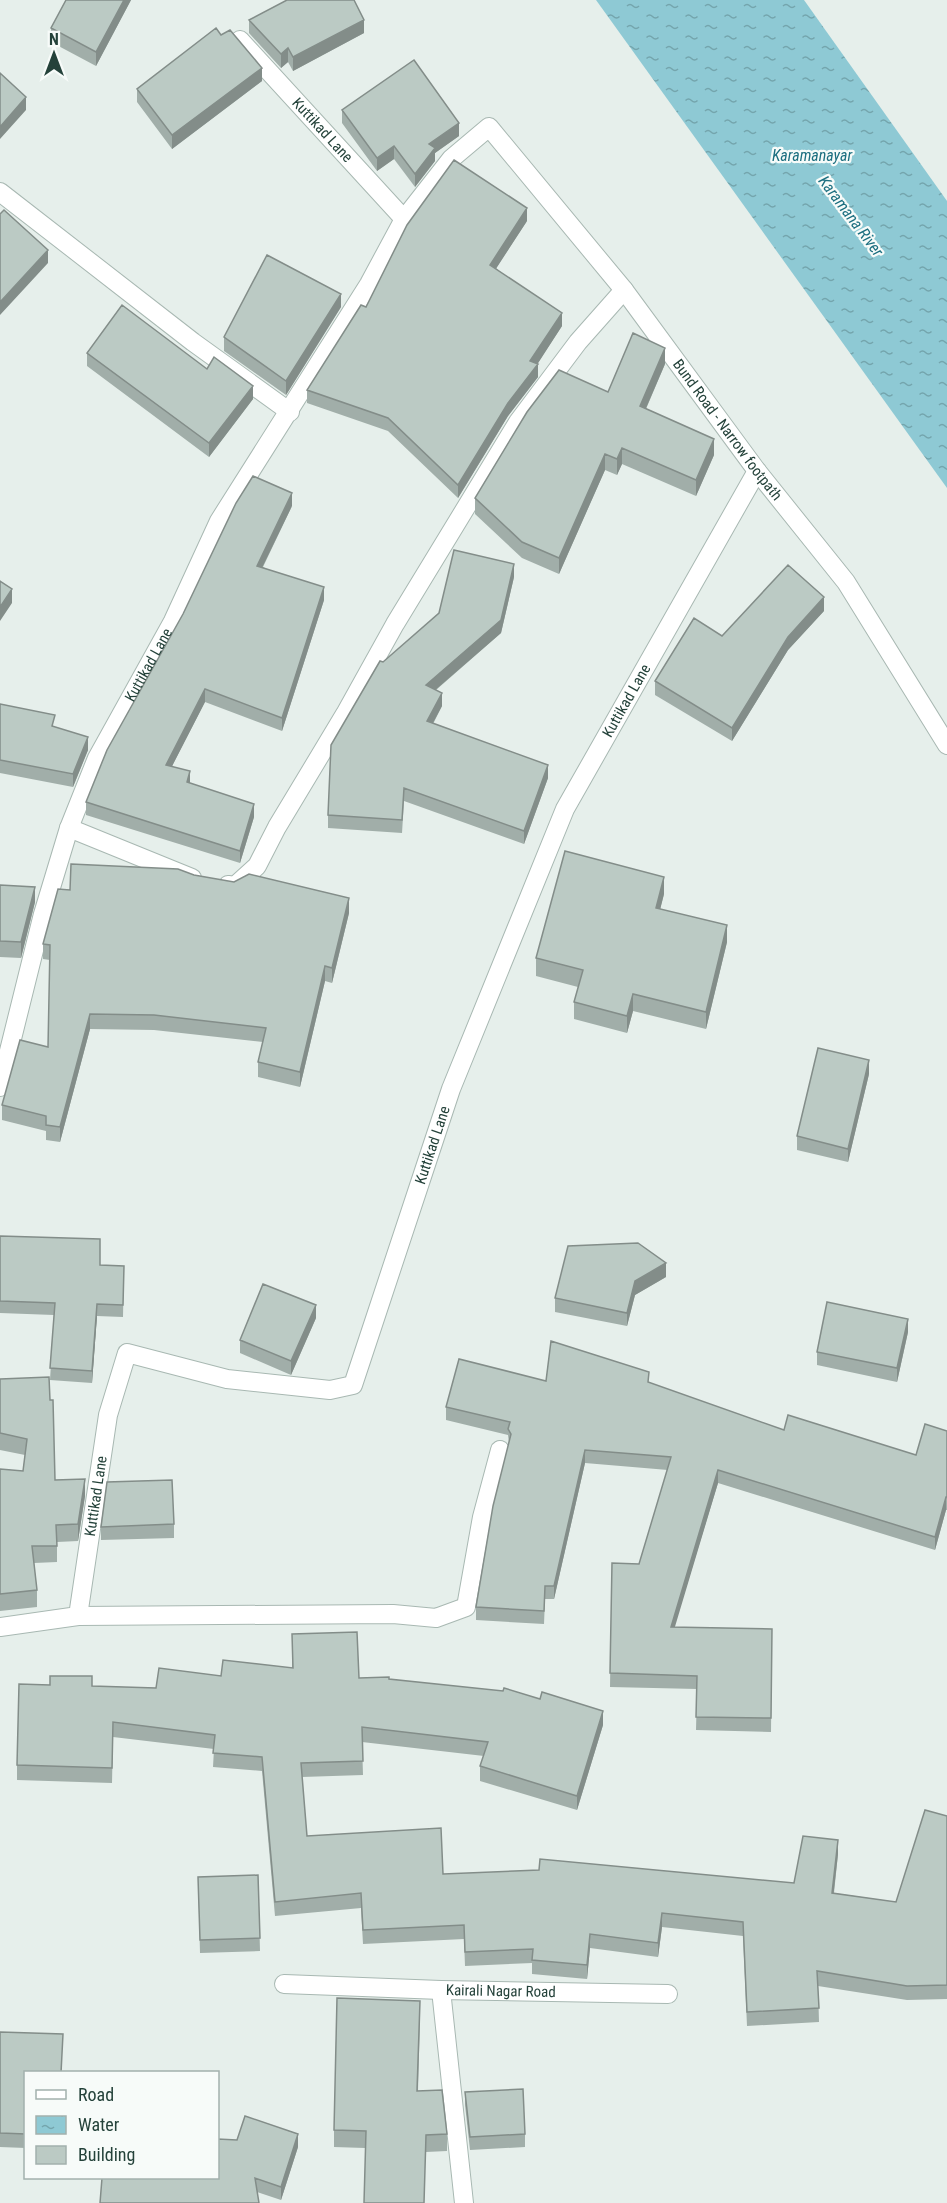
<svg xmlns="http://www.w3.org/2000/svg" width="947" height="2203" font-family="'Roboto Condensed',sans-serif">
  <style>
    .water { fill: url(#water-ripples) }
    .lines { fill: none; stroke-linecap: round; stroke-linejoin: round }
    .minor-casing { stroke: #a8b8b2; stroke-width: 20 }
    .minor { stroke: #fff; stroke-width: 18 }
    .wall { fill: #a1aea9 }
    .shaded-wall { fill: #838d89 }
    .building { fill: #bbcac4; stroke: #838d89; stroke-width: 1.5 }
    .labels { text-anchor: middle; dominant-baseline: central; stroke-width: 4.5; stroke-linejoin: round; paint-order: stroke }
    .street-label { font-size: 15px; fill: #24423a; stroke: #f7fbf9 }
    .water-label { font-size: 16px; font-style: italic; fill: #1c6f80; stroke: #f7fbf9 }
  </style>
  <defs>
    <pattern id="water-ripples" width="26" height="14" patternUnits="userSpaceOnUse" patternTransform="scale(1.5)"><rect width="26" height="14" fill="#8ec9d4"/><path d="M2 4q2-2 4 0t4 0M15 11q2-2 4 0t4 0" fill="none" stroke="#74a5ad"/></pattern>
  </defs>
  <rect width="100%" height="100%" fill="#e6efeb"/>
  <path class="water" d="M596 0H804L947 201V488Z"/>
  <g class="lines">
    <defs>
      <g id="minor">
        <path id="s1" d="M240 40 404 219"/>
        <path d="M0 192 193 342 290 412"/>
        <path d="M69 828 192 878"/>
        <path d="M228 885 235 886 257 866 277 827 345 714 395 624 518 422 578 342 624 290"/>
        <path id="s2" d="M0 1087 43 914 69 828 97 758 173 621 219 521 369 284 404 219 451 159 489 127 624 290 757 471 846 582 947 745"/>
        <path d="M78 1616 393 1614 436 1618 466 1607 482 1517 500 1450"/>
        <path id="s3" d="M0 1627 78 1616 108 1415 127 1353 227 1379 330 1390 353 1385 451 1089 565 809 757 471"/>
        <path d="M284 1984 441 1990"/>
        <path id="s4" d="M464 2203 441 1990 668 1994"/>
      </g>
    </defs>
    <use href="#minor" class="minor-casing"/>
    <use href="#minor" class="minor"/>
  </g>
  <path class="wall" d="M66 0H131L96 66 51 42V28Z
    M249 20 364 33 293 71 288 62 281 68 249 33Z
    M221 35 262 81 172 149 137 102V89Z
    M342 110 459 136 435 153V161L415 187 394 159 377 171 342 123Z
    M527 221 496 268 562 326 537 364 538 377 508 416 458 498 388 431 307 403V390L366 307Z
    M341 307 286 395 224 351V337Z
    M87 353 207 369 253 399 209 457 87 366Z
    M665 364 646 409 714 455 696 496 622 464 617 475 605 470 559 574 522 558 475 514V498L608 392Z
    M292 506 263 567 324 600 282 731 205 702 172 766 190 783 254 817 240 863 86 815V802Z
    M514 577 501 633 436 690 442 706 433 724 548 778 524 844 404 801 402 833 328 828V815L383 662Z
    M824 611 788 650 732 741 655 695V681L722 636Z
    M0 704 55 727 88 750 73 787 0 773Z
    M194 875 349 913 332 983 325 981 300 1087 258 1077V1062L263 1042 154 1030 90 1029 60 1142 46 1140V1131L2 1120V1105L48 1047 50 960 43 959V944L70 890Z
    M0 885 35 902 21 958 0 957Z
    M664 894 660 909 727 942 706 1029 633 1011 627 1033 574 1019V1002L578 987 536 976V958Z
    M869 1074 848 1162 797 1150V1136Z
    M0 1236 100 1265 124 1266 123 1317 97 1316 92 1383 50 1380 54 1315 0 1313Z
    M666 1277 635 1295 627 1326 555 1312V1298Z
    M316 1318 291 1375 240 1353V1340Z
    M908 1332 897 1382 817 1365V1352Z
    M0 1379 50 1400 55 1480 85 1496 78 1541 57 1542V1562L34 1563 37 1590V1607L0 1611V1469L23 1471 25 1455 0 1450Z
    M546 1381 649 1383 784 1430 916 1455 947 1431V1510H946L935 1550 718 1483 674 1627 772 1629 771 1732 696 1730 697 1689 610 1687 612 1563 639 1564 668 1470 585 1463 554 1599H545L544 1624 476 1620V1607L509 1443 508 1435 446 1420V1407Z
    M174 1524V1538L101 1540V1527Z
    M292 1634 359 1678 389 1679 603 1725 577 1810 480 1781V1766L484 1756 362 1742 363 1775 302 1777 307 1836 443 1874 794 1883 838 1854 834 1893 896 1902 947 1816V1999L907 2000 818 1986 819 2022 747 2026 743 1936 662 1927 658 1957 590 1948 587 1979 532 1974V1963L465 1966 464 1939 363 1944 361 1908 275 1916 262 1771 213 1767 214 1749 113 1737 112 1783 17 1780V1765L92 1686 156 1688 221 1676 292 1668Z
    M258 1875 260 1951 200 1953 198 1877Z
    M420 2017 418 2091 447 2134V2151L426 2152 365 2148 334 2147V2130Z
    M0 2032 63 2048 26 2073V2148L0 2147Z
    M465 2092 525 2134V2147L470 2150 465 2105Z
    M298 2147 281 2200 257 2192 100 2203Z"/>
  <path class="shaded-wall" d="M124 0H131L96 66V52Z
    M364 20V33L293 71V57Z
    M288 48V62L281 68V54Z
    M262 68V81L172 149V135Z
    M26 97V110L0 139V127Z
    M459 123V136L435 153V161L415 187V174L429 144Z
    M394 146V159L377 171V158Z
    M527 208V221L490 278V265Z
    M48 250V263L0 315V302Z
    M341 294V307L286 395V381Z
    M562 313V326L533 371 538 364V377L508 416 458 498V485L530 361Z
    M665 348V364L640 422V406Z
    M253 386V399L209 457V443Z
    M714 439V455L696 496V480Z
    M622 448V464L617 475V459Z
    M605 454V470L559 574V558Z
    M292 493V506L257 578V566Z
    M514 564V577L501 633 426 698V685Z
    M324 587V600L282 731V718Z
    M12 589V603L0 621V607Z
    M824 597V611L788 650 732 741V728L788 637Z
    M205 689V702L166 778V765Z
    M442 693V706L427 734V721Z
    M88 737V750L73 787V774Z
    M548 765V778L524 844V831Z
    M190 771V784L187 782Z
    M254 804V817L240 863V851Z
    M664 877V894L656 926V908Z
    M35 887V902L21 958V942Z
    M349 898V913L332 983V968Z
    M727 925V942L706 1029V1012Z
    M325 966V981L300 1087V1072Z
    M633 994V1011L627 1033V1016Z
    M90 1014V1029L60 1142V1127Z
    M869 1060V1074L848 1162V1149Z
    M666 1263V1277L635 1295 627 1326V1313L635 1281Z
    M97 1304V1316L92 1383V1371Z
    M316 1305V1318L291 1375V1361Z
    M908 1319V1332L897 1382V1368Z
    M585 1450V1463L554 1599V1586Z
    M718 1470V1483L671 1640V1627Z
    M85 1479V1496L78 1541V1524Z
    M946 1497V1510L935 1550V1537Z
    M603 1711V1725L577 1810V1796Z
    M838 1840V1854L832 1907V1893Z
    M662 1913V1927L658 1957V1943Z
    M590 1934V1948L587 1979V1965Z
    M298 2134V2147L281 2200V2187Z"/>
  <path class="building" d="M66 0H124L96 52 51 28Z
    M287 0H354L364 20 293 57 288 48 281 54 249 20Z
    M216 28 221 35 230 30 262 68 172 135 137 89Z
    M414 60 459 123 429 144 435 148 415 174 394 146 377 158 342 110Z
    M0 73 26 97 0 127Z
    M454 160 527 208 490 265 562 313 530 361 538 364 508 403 458 485 388 418 307 390 361 305 366 307 407 225Z
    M4 210 48 250 0 302V214Z
    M267 255 341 294 286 381 224 337Z
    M122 305 207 369 214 357 253 386 209 443 87 353Z
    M633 333 665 348 640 406 714 439 696 480 622 448 617 459 605 454 559 558 522 542 475 498 527 412 559 370 608 392Z
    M253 476 292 493 257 566 324 587 282 718 205 689 166 765 190 771 187 782 254 804 240 851 86 802 107 750 183 614 236 503Z
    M454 550 514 564 501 620 426 685 442 693 427 721 548 765 524 831 404 788 402 820 328 815 331 745 380 661 383 662 439 613Z
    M788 565 824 597 788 637 732 728 655 681 694 618 722 636Z
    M0 581 12 589 0 607Z
    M0 704 55 715 52 726 88 737 73 774 0 760Z
    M565 851 664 877 656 908 727 925 706 1012 633 994 627 1016 574 1002 583 970 536 958Z
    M71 864 178 869 194 875 234 882 249 874 349 898 332 968 325 966 300 1072 258 1062 266 1028 154 1015 90 1014 60 1127 46 1125V1116L2 1105 20 1040 48 1047 50 945 43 944 58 889 70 890Z
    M0 885 35 887 21 942 0 941Z
    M818 1048 869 1060 848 1149 797 1136Z
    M0 1236 100 1239V1265L124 1266 123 1305 97 1304 92 1371 50 1368 55 1303 0 1301Z
    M638 1243 666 1263 635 1281 627 1313 555 1298 568 1246Z
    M263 1284 316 1305 291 1361 240 1340Z
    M827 1302 908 1319 897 1368 817 1352Z
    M551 1341 649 1372 648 1382 784 1430 788 1415 916 1455 925 1424 947 1431V1497H946L935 1537 718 1470 671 1627 772 1629 771 1718 696 1717 697 1676 610 1673 612 1563 639 1564 671 1457 585 1450 554 1586H545L544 1611 476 1607 493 1506 511 1434 508 1429 510 1422 446 1407 459 1359 546 1381Z
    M49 1377 50 1400H53L55 1480 85 1479 78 1524 56 1525 57 1546H32L37 1590 0 1594V1469L23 1471 27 1439 0 1433V1379Z
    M172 1480 174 1524 101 1527 107 1482Z
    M357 1632 359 1678 389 1677V1679L503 1691 504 1688 540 1699 542 1692 603 1711 577 1796 480 1766 488 1742 362 1727 363 1761 301 1763 307 1836 441 1828 443 1874 539 1870 540 1859 794 1883 803 1836 838 1840 832 1893 896 1902 925 1810 947 1816V1985L907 1986 817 1971 819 2008 747 2012 743 1922 662 1913 658 1943 590 1934 587 1965 532 1960 533 1949 465 1952 464 1925 363 1930 361 1893 275 1902 262 1757 213 1753 215 1735 113 1722 112 1768 17 1765 19 1684 50 1685V1676H92V1686L156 1688 159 1668 221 1676 223 1660 293 1668 292 1634Z
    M258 1875 260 1938 200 1940 198 1877Z
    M337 1998 420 2001 417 2091 442 2090 447 2134 426 2135 424 2203H364L366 2131 334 2130Z
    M0 2032 63 2034 61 2073H26V2134L0 2133Z
    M523 2089 525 2134 470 2137 465 2092Z
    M245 2116 298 2134 281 2187 255 2178 259 2203H100L102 2178H218V2139L237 2140Z"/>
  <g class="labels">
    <g class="street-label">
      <text stroke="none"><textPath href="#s1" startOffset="122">Kuttikad Lane</textPath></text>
      <text stroke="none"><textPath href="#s2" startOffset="1476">Bund Road - Narrow footpath</textPath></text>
      <text stroke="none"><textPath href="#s2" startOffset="450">Kuttikad Lane</textPath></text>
      <text stroke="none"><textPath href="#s3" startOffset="1316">Kuttikad Lane</textPath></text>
      <text stroke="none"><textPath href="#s3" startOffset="830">Kuttikad Lane</textPath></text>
      <text stroke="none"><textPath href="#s3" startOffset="200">Kuttikad Lane</textPath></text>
      <text stroke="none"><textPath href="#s4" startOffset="274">Kairali Nagar Road</textPath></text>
    </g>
    <g class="water-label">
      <text x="812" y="155">Karamanayar</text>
      <text transform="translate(851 216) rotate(53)">Karamana River</text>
    </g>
  </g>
  <rect x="24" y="2071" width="195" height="108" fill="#f7fbf9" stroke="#a3b1ad" stroke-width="1.5"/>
  <rect x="36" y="2090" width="30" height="9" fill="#ffffff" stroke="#a3b1ad" stroke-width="1.5"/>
  <text x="78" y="2101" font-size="18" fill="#24423a">Road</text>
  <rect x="36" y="2116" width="30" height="18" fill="url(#water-ripples)" stroke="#a3b1ad" stroke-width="1.5"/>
  <text x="78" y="2131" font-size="18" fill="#24423a">Water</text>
  <rect x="36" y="2146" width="30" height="18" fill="#bbcac4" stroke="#a3b1ad" stroke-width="1.5"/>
  <text x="78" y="2161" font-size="18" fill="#24423a">Building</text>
  <g transform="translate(54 54)" stroke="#f7fbf9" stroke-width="4.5" paint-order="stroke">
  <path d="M0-4.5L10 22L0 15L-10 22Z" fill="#24423a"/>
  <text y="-9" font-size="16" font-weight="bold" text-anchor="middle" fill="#24423a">N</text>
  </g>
</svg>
